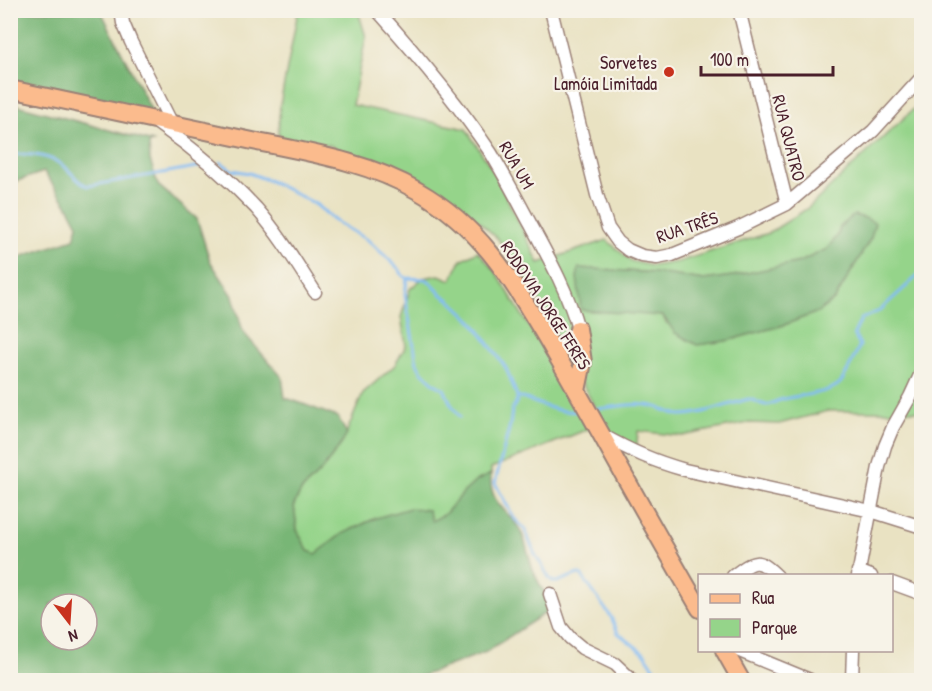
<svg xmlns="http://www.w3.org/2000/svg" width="932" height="691" font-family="'Patrick Hand',sans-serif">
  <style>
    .green { fill: #95d48a; stroke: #707a5a; stroke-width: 1.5; fill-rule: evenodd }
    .forest { fill: #78b676; stroke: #616a50; stroke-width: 1.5; fill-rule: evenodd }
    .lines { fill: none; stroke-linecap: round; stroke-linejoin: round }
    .stream { stroke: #83bcf4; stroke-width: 3 }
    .minor-casing { stroke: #9a8076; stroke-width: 15 }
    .major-casing { stroke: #9a8076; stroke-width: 20 }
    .minor { stroke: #fff; stroke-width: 12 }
    .major { stroke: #fbbb8d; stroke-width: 16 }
    .poi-dot { fill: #c8321e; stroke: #f7f3e8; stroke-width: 2 }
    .labels { text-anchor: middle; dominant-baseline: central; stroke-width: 4.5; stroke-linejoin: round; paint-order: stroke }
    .poi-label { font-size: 18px; fill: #4a1f2b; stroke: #f7f3e8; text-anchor: end }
    .street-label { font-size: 18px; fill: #4a1f2b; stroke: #f7f3e8 }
  </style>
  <rect width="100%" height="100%" fill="#f7f3e8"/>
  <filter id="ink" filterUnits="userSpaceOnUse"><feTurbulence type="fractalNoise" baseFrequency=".0167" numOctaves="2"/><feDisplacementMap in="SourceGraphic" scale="12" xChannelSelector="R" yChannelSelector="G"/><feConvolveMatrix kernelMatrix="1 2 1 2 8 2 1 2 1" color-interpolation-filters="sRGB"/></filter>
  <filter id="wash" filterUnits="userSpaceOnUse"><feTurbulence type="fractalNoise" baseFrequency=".008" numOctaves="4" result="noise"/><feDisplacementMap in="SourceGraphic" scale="24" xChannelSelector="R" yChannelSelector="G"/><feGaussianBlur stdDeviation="1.35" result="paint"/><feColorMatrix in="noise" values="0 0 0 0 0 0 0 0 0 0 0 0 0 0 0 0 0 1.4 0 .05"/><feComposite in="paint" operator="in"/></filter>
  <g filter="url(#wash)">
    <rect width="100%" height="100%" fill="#e9e2c2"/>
    <path class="green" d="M298 11H358L366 37 352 105 466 129 494 172 539 263 607 240 631 261 652 266 678 262 769 233 808 208 921 102V411H828L779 424 748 423 682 436 638 431 636 454 615 446 538 299 498 239 458 202 411 174 366 160 329 145H300L278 135 280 105ZM840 227 871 238 835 299 817 312 784 325 726 341 666 323 663 316 630 312H605L579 268 656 273 704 280 733 276 800 262 827 249 838 235Z
      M478 251 496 272 558 374 588 429 491 468V474L464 492 445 514 431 522 428 510 376 518 342 534 316 555 308 551 297 530 294 505 301 491 321 471 342 443 363 393 395 365 406 346 401 317 410 289 423 278 439 275 451 280 461 260Z"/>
    <path class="forest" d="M10 11H101L153 114 11 84Z
      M10 103 153 142 149 143 150 160 158 185 197 219 210 261 233 296 243 332 282 377 285 398C303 403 320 411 338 417L347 434 342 443 321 471 301 491 294 505 297 530 308 551 316 554 342 534 376 518 410 508 428 510 432 521 445 514 464 492 476 481 491 474C488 507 512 510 522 534 527 546 529 559 533 570 538 583 546 596 553 608L486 652 411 680H11V260L74 239 78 225 68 206 44 172 11 183ZM51 604H87V640H51Z
      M854 215 865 218 875 223 871 238 835 299 818 312 784 325 726 341 697 345 675 333 663 316 581 310 577 277 579 268 656 273 704 280 733 276 800 262 827 249 838 235 840 227Z"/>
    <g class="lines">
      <path class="stream" d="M10 154C30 154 50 154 66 168 74 175 78 183 88 186L202 166
        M220 162 232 170 249 173 268 180 314 203 338 223 369 241 399 269 403 276 407 278 425 279 429 281 441 294 450 300 472 321 484 337 506 368 517 396V401L512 410 510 425 495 483 514 518 524 528 535 554 550 579 554 582H557L578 574 582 576 611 617 618 633 645 654 662 680
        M407 278 405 295 417 363 422 372 435 384 444 389 451 404 460 417
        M517 396C538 403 558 414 580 411
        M596 409C615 407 634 402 653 406 663 408 670 414 680 415 703 415 727 404 749 399 755 400 761 405 767 405 772 404 776 401 780 400 796 395 828 395 840 383 846 376 855 355 860 345L854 334 861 319 879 311 922 272"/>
    </g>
  </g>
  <g filter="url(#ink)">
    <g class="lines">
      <defs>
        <path id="minor" d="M121 10 123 23 131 42 172 124
          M377 10C418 56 457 102 491 153 505 176 518 201 531 225 549 258 568 292 578 329L556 354
          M551 10 597 195 608 228 618 242 628 250 642 256 657 258 672 255 738 228 787 204 873 131 922 77
          M739 10 787 204
          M157 123C193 148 226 176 256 208 279 234 297 264 315 292
          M602 435C631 451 653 461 685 470L871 511 922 527
          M858 571 871 576
          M733 576C754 560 758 557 777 576
          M858 576 879 467 885 446 893 427 910 397 922 371
          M892 583 922 594
          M550 594 561 627 570 638 582 648 615 664 632 680
          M737 650 810 680
          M852 680 853 650"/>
        <path id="major" d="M10 89C90 106 169 123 248 140 305 152 367 161 418 191 478 225 508 274 543 332 563 366 582 400 601 434 633 492 666 550 700 609
          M577 391 583 362 578 329
          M724 650 741 680"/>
      </defs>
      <use href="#minor" class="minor-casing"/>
      <use href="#major" class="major-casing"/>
      <use href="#minor" class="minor"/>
      <use href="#major" class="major"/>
    </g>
  </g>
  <circle class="poi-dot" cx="669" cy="72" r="6"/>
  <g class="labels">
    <g class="poi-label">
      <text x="657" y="62">Sorvetes<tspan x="657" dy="21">Lamóia Limitada</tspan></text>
    </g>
    <g class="street-label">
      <text transform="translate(789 138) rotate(76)">RUA QUATRO</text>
      <text transform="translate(517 165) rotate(60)">RUA UM</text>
      <text transform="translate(687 227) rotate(-19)">RUA TRÊS</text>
      <text transform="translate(546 305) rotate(57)">RODOVIA JORGE FERES</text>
    </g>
  </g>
  <rect width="932" height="691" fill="none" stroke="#f7f3e8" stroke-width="36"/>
  <rect x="698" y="574" width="195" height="78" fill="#f7f3e8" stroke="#b29e9c" stroke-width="1.5"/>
  <rect x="710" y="594" width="30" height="9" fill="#fbbb8d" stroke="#b29e9c" stroke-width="1.5"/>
  <text x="752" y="604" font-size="18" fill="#4a1f2b">Rua</text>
  <rect x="710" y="619" width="30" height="18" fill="#95d48a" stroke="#b29e9c" stroke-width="1.5"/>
  <text x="752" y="634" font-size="18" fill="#4a1f2b">Parque</text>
  <g transform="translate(69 622) rotate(163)"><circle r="28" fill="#f7f3e8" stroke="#b29e9c" stroke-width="1.5"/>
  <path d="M0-4.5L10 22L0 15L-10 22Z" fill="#c8321e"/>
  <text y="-9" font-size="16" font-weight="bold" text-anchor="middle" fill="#4a1f2b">N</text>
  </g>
  <path d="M701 66v9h132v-9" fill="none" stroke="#4a1f2b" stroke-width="3"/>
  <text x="710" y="66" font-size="18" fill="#4a1f2b" stroke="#f7f3e8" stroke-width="4.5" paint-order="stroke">100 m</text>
</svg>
